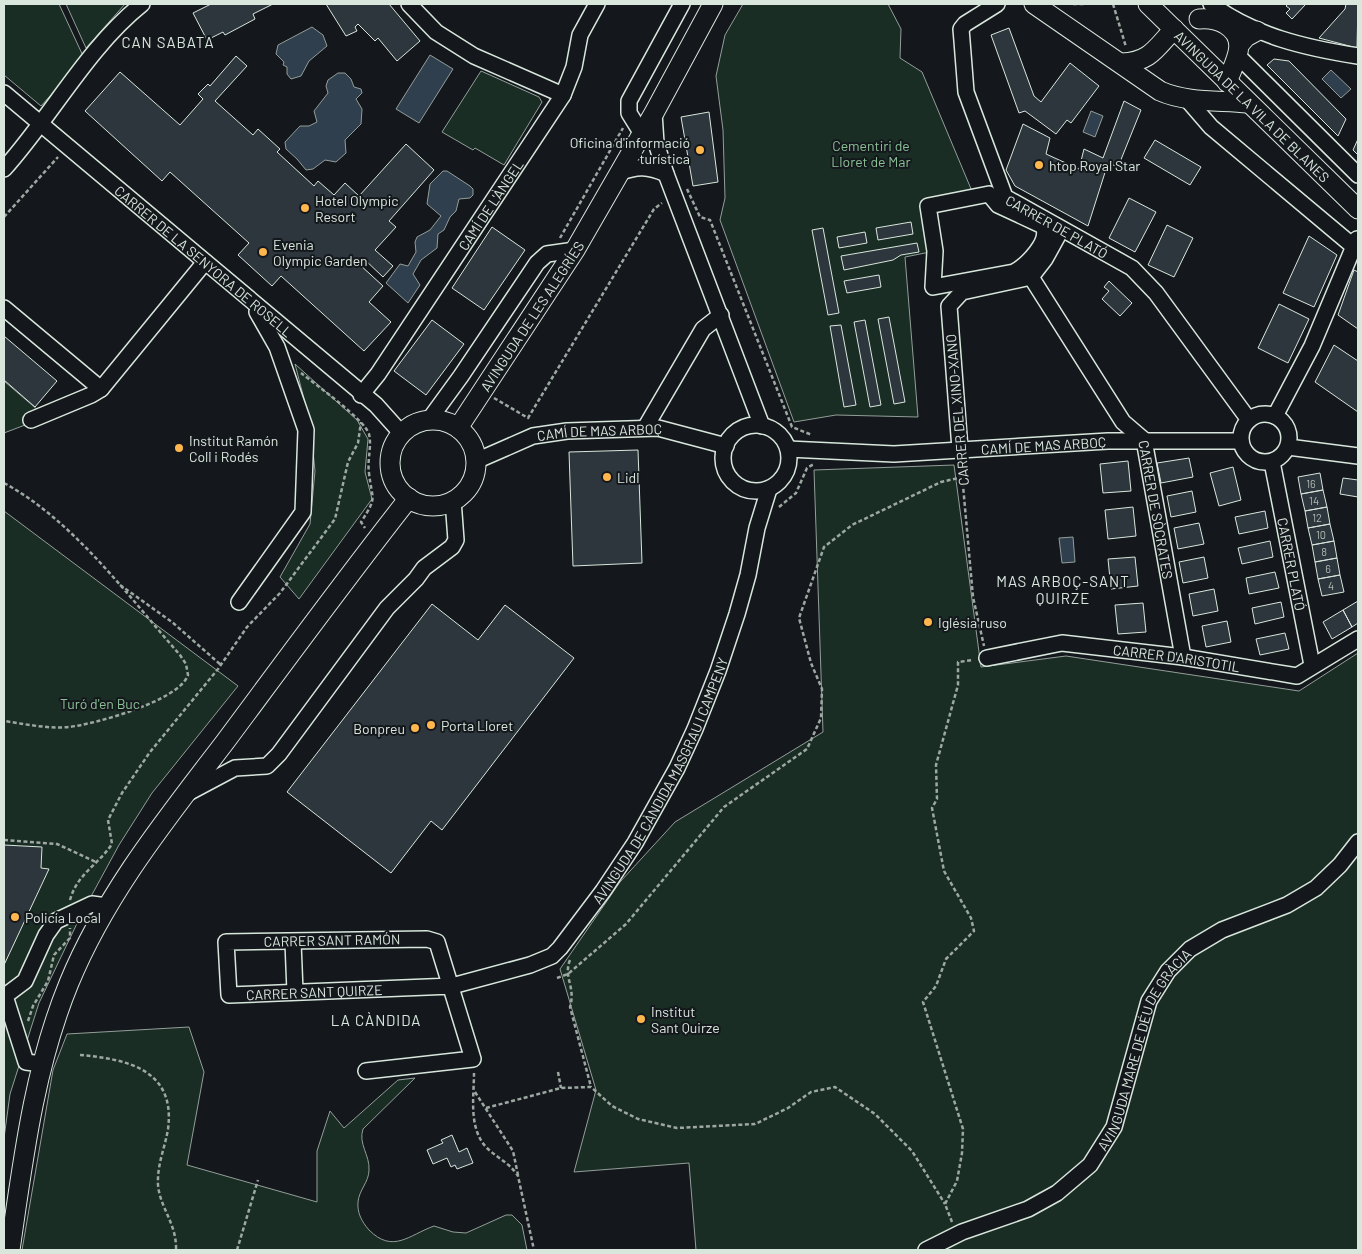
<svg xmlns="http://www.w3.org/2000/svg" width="1362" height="1254" font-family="Barlow,sans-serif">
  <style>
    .green { fill: #1a2d24; stroke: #939e99 }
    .water { fill: #2f3f4d; stroke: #939e99 }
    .building { fill: #2c363c; stroke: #d8e6dc }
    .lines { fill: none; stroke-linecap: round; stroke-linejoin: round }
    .minor-casing { stroke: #d8e6dc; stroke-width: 18 }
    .major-casing { stroke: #d8e6dc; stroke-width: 21 }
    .path { stroke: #9da8a2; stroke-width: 2.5; stroke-dasharray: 4 2.5; stroke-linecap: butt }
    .minor { stroke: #14181c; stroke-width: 15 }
    .major { stroke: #14181c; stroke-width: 19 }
    .poi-dot { fill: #ffb74d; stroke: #14181c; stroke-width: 2 }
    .labels { text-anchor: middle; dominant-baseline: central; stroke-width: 4; stroke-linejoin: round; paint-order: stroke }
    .number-label { font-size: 11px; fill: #adbab4 }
    .street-label { font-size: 14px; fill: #d8e6dc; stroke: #14181c }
    .poi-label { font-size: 14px; fill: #d8e6dc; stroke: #14181c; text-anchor: start }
    .park-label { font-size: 14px; fill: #8ac095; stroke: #14181c }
    .neighbourhood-label { font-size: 15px; letter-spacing: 1px; fill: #d8e6dc; stroke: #14181c }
  </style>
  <rect width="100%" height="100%" fill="#14181c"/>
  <path class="green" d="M4 4H59L84 58 41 106 4 75Z
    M66 4H125L86 48Z
    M743 4H888L901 29 900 58 922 72 974 196 928 206 935 251 905 257 918 417 836 415 794 422 720 220 725 198 723 130 716 76 725 35Z
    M481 71 539 97 542 102 504 165 475 148 473 150 442 132Z
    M295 364 357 420 368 439 365 472 372 499 299 599 280 577 310 524 315 471 310 422Z
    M4 381 46 417 4 433Z
    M954 465 981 667 1066 656 1299 691 1358 653V1250H696L689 1163 574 1172 596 1090 560 969 620 882 675 822 823 732 814 470Z
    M4 511 238 686 152 793 119 845 82 913 39 1003 10 1094 4 1138Z
    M189 1027 204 1072 187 1165 317 1202V1151L330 1111 344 1128 398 1080 415 1078 363 1129C358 1144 370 1155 369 1170 369 1182 359 1190 358 1202 357 1213 362 1222 369 1230 393 1254 409 1235 434 1226L453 1232 466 1233 506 1215H512L522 1225 527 1250H22L53 1070 67 1034Z"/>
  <path class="water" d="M312 27 323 35 327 46 309 61 301 76 291 79 287 74V67L283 65 284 62 276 54 278 45Z
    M430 55 453 69 419 123 396 109Z
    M1331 70 1351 89 1341 98 1322 79Z
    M338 73H345L351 79 354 87 361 89 362 93 356 99 362 109 361 124 345 140 346 153 336 162 325 160 313 169 306 170 297 159 286 149 285 142 300 126H309L317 122 314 111 328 93 326 86 328 80Z
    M1091 111 1103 116 1095 137 1083 132Z
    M443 171H447L470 186 473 189V195L470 198 459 199 456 211 450 217 444 230 438 234 437 248 421 260 413 274 420 285 408 303 386 283 400 264 408 266 416 252 415 242 417 237 430 230 441 216 427 204 430 184Z
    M1073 537 1075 562 1062 563 1059 538Z"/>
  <path class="building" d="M211 4H273L253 14 255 19 225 35 223 32 207 40 193 13Z
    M326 4H389L420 41 397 61 378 38 375 41 358 24 355 27 357 31 346 36Z
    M1288 4H1306L1292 19 1286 13 1290 9 1286 6Z
    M1346 4H1358L1357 48 1319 38 1345 9Z
    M1009 28 1034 96 1041 102 1070 63 1099 86 1071 123 1067 120 1056 134 1025 111 1019 113 991 35Z
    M236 56 247 66 215 101 253 135 258 129 280 149 277 152 314 186 318 181 334 195 345 183 359 196 406 144 434 170 389 221 396 227 375 250 393 266 383 277 364 259 359 264 383 286 369 302 391 322 364 351 281 276 272 286 238 255 249 243 170 172 162 181 85 111 120 72 180 125 203 99 198 94 208 84 210 86Z
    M1274 59 1289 61 1346 119 1338 136 1267 65Z
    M1124 101 1141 110 1118 167 1108 163 1088 226 1015 186 1006 170 1023 124 1050 138 1046 154 1079 169 1084 149 1103 158Z
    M709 112 718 182 693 186 681 117Z
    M1358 139V155L1353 150Z
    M1155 140 1201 167 1190 185 1144 158Z
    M1129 198 1156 212 1135 252 1109 238Z
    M911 222 913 234 878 240 876 228Z
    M1167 225 1193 238 1174 277 1148 265Z
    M492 227 525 250 484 310 452 288Z
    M823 228 839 313 828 315 812 230Z
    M865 232 867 243 839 248 837 237Z
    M1309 236 1337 255 1314 307 1283 293Z
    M917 243 919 252 901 255 893 260 844 270 841 256Z
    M1354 270 1358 272V329L1338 315Z
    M879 275 881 287 847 293 844 281Z
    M1109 281 1132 303 1120 316 1102 299 1109 291 1104 287Z
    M1279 304 1309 319 1288 363 1258 348Z
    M889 317 905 402 894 404 878 319Z
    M432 320 464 344 426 395 394 371Z
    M865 320 881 405 870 407 854 322Z
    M841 325 856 405 844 407 830 326Z
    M4 336 57 381 35 407 4 380Z
    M1334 345 1358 361V412L1315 382Z
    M638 450 642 563 573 566 569 452Z
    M1189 458 1193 477 1161 483 1157 463Z
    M1128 461 1131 491 1103 493 1100 464Z
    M1233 467 1241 500 1219 506 1210 473Z
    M1320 473 1323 490 1301 494 1298 477Z
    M1343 478 1358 480V497L1340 494Z
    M1323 490 1327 507 1305 511 1301 494Z
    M1192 491 1196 512 1171 517 1167 496Z
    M1133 507 1136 536 1108 539 1105 510Z
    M1327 507 1330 524 1308 528 1305 511Z
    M1265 511 1268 528 1239 534 1235 517Z
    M1199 523 1204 544 1178 549 1174 528Z
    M1330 524 1334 541 1312 545 1308 528Z
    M1270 541 1273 557 1242 564 1238 548Z
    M1334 541 1337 558 1315 562 1312 545Z
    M1135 557 1138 586 1111 589 1108 559Z
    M1204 557 1208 578 1183 583 1179 562Z
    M1337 558 1340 575 1318 579 1315 562Z
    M1275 572 1279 588 1249 594 1246 578Z
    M1340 575 1344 592 1322 596 1318 579Z
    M1214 589 1218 611 1193 616 1189 594Z
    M1358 601V623L1352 627 1343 610Z
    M1281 602 1284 617 1255 624 1252 608Z
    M1143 603 1146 632 1118 634 1115 605Z
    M432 604 478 640 505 605 574 658 442 830 431 821 391 873 287 792Z
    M1343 610 1352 627 1332 639 1323 622Z
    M1227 621 1231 642 1206 647 1202 626Z
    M1285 633 1289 649 1260 655 1256 639Z
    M4 845 42 847 41 868 49 869 4 965Z
    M452 1135 459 1152 467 1148 473 1163 457 1169 455 1165 451 1167 447 1158 433 1164 427 1150 443 1143 441 1140Z"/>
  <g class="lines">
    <defs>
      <g id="minor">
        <path d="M409 4 436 32 474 56 563 95"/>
        <path id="s1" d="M997 4 965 24 961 29 962 41 966 92 1005 197 1132 268 1156 293 1249 420"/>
        <path d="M1211 4C1254 36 1306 48 1358 56"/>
        <path d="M1238 56 1358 175"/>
        <path id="s2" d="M4 93 376 405 402 434"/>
        <path d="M1186 98 1211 127 1353 246"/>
        <path d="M654 113 656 143 666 174 762 426"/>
        <path d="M642 134 629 113V101L682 4"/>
        <path d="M4 169C51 117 87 48 142 4"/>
        <path d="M619 173C637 166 648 166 666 174"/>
        <path d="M989 194 998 205 1043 226C1051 241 1027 265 1014 272L933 287 935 251 928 206Z"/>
        <path id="s3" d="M1031 277 1123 422 1144 440 1183 657"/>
        <path d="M4 308 101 389"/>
        <path id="s4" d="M361 395 378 374 563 95 574 67 580 35 597 4"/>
        <circle cx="1265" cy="438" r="24"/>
        <path d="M1275 416 1312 346 1357 239"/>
        <path d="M31 420 91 395 101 389 205 262"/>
        <path d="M429 420 461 376 537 263 547 254 575 250"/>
        <circle cx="756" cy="458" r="33"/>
        <path d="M645 428 703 329 721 315"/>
        <path d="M1288 447 1358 456"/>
        <path id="s5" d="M788 449 894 454 1108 441H1241"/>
        <path d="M960 449 949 306 962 292 1031 277 1045 259 1061 230"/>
        <path id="s6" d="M476 461 533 436 567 431 658 428 726 446"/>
        <path id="s7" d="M1272 462 1312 665"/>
        <path d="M239 602 303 512 306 430 277 347 257 312"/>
        <path id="s8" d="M987 658 1062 643 1183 657 1297 676 1358 639"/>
        <path d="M188 793 235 768 267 766 279 754 387 608 416 579 424 568 452 547 456 540 453 500"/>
        <path d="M293 942 295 992"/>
        <path d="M42 1064 26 1062 5 996 25 981 46 935 56 921 92 904 107 906"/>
        <path id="s9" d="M366 1071 473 1059 437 942 427 939 226 942 229 995 452 986 530 965 552 956 560 948 603 891 635 843 677 768 695 729 718 671 737 614 748 575 757 528 769 489"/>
        <path id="s10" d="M926 1250 962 1232 1028 1209 1057 1193 1090 1165 1114 1127 1149 1001 1168 971 1190 949 1222 930 1287 905 1316 888 1340 865 1358 842"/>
      </g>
      <g id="major">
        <path d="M1034 4 1160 91C1187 103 1220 100 1248 103"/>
        <path id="s11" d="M1148 4 1358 209"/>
        <path d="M1199 19C1209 18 1216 19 1225 24 1250 39 1235 61 1227 82"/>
        <path d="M1240 44 1246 37 1257 31"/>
        <path d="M1122 63C1150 62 1156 48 1174 29"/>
        <circle cx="433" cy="463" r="43"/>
        <path id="s12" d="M458 428 575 250 654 113 713 4"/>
        <path d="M10 1250C23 1160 34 1068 69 983 106 893 167 818 225 742 286 660 346 578 409 498"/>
      </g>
    </defs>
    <use href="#minor" class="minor-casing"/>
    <use href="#major" class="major-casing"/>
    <path class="path" d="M1073 4H1084
      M1113 4 1126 47
      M687 189 700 217 710 220 792 427 812 435
      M4 217 58 157
      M560 238 623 128
      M301 373C316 385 364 419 369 434 372 447 367 460 369 473 372 501 378 496 361 522L365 528
      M494 398 528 418 654 209 662 203
      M961 463 973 597 984 646
      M4 483C74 521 128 596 180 655L186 664 188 675C179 701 95 724 69 727 47 729 25 724 4 721
      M779 507 796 493 807 468 814 464
      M120 585 172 622 221 665
      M4 840 57 844 96 862
      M70 900C77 874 98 865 112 844L108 820 122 793 150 752 218 669 247 627 280 593 335 519 348 462 358 443 361 422
      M570 960C563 977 576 987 570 1007L591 1087
      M557 978 568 974 626 924 724 807 807 749 821 718 822 689 811 663 799 618 824 547 852 525 941 482 963 477
      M28 1021 33 1006 48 981 54 955 70 938V928
      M80 1055C126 1059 176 1069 168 1129 165 1148 157 1164 158 1185 160 1208 177 1224 176 1250
      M558 1072 561 1088
      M474 1073C474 1096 468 1129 487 1148 497 1158 510 1163 518 1176L534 1250
      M475 1092 513 1151 518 1175
      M486 1108 561 1088 591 1087 612 1106 638 1119 677 1128 755 1124 788 1108 811 1092 835 1087 875 1114 912 1151 945 1204
      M952 1222 945 1204 957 1181 962 1153 963 1129 923 1002 936 986 946 959 974 931 971 918 944 871 932 808 937 799 936 765 958 685V662L973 660
      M237 1250 258 1180"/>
    <use href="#minor" class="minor"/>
    <use href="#major" class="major"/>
  </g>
  <g class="poi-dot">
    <circle cx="700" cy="150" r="5"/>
    <circle cx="1039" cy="165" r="5"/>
    <circle cx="305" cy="208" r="5"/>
    <circle cx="263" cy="252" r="5"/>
    <circle cx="179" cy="448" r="5"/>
    <circle cx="607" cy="477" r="5"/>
    <circle cx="928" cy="622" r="5"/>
    <circle cx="431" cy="725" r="5"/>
    <circle cx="415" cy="728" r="5"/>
    <circle cx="15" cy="917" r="5"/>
    <circle cx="641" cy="1019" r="5"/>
  </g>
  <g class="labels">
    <g class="number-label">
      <text x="1311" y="483">16</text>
      <text x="1314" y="500">14</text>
      <text x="1317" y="517">12</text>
      <text x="1321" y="534">10</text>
      <text x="1324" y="551">8</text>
      <text x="1328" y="568">6</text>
      <text x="1331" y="585">4</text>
    </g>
    <g class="street-label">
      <text stroke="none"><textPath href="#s11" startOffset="146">AVINGUDA DE LA VILA DE BLANES</textPath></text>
      <text stroke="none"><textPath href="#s4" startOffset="230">CAMÍ DE L'ÀNGEL</textPath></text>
      <text stroke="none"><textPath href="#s1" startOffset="279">CARRER DE PLATÓ</textPath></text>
      <text stroke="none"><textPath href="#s2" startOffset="261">CARRER DE LA SENYORA DE ROSELL</textPath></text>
      <text stroke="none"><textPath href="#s12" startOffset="134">AVINGUDA DE LES ALEGRÍES</textPath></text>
      <text transform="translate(957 410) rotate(-95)">CARRER DEL XINO-XANO</text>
      <text stroke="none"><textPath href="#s6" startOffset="129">CAMÍ DE MAS ARBOÇ</textPath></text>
      <text stroke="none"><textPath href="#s5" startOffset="256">CAMÍ DE MAS ARBOÇ</textPath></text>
      <text stroke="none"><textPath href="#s3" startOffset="270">CARRER DE SÒCRATES</textPath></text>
      <text stroke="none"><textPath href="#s7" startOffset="104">CARRER PLATÓ</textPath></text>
      <text stroke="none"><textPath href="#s8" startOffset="192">CARRER D'ARISTOTIL</textPath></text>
      <text stroke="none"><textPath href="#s9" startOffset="1030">AVINGUDA DE CÀNDIDA MASGRAU I CAMPENY</textPath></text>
      <text transform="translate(332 940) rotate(-1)">CARRER SANT RAMÓN</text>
      <text stroke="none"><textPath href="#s9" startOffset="580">CARRER SANT QUIRZE</textPath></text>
      <text stroke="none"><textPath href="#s10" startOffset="316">AVINGUDA MARE DE DÉU DE GRÀCIA</textPath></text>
    </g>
    <g class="poi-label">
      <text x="690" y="142" text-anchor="end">Oficina d'informació<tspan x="690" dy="16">turística</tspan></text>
      <text x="1049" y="165">htop Royal Star</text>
      <text x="315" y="200">Hotel Olympic<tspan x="315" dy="16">Resort</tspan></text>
      <text x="273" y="244">Evenia<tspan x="273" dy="16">Olympic Garden</tspan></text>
      <text x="189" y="440">Institut Ramón<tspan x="189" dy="16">Coll i Rodés</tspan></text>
      <text x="617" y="477">Lidl</text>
      <text x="938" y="622">Iglésia ruso</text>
      <text x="441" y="725">Porta Lloret</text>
      <text x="405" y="728" text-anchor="end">Bonpreu</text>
      <text x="25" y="917">Policía Local</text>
      <text x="651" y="1011">Institut<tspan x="651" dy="16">Sant Quirze</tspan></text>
    </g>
    <g class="park-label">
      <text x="871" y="145">Cementiri de<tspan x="871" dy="16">Lloret de Mar</tspan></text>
      <text x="100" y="703">Turó d'en Buc</text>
    </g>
    <g class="neighbourhood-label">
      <text x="168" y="42">CAN SABATA</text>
      <text x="1063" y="581">MAS ARBOÇ-SANT<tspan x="1063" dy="17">QUIRZE</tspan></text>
      <text x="376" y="1020">LA CÀNDIDA</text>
    </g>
  </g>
  <rect width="1362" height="1254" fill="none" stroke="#d8e6dc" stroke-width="10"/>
</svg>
